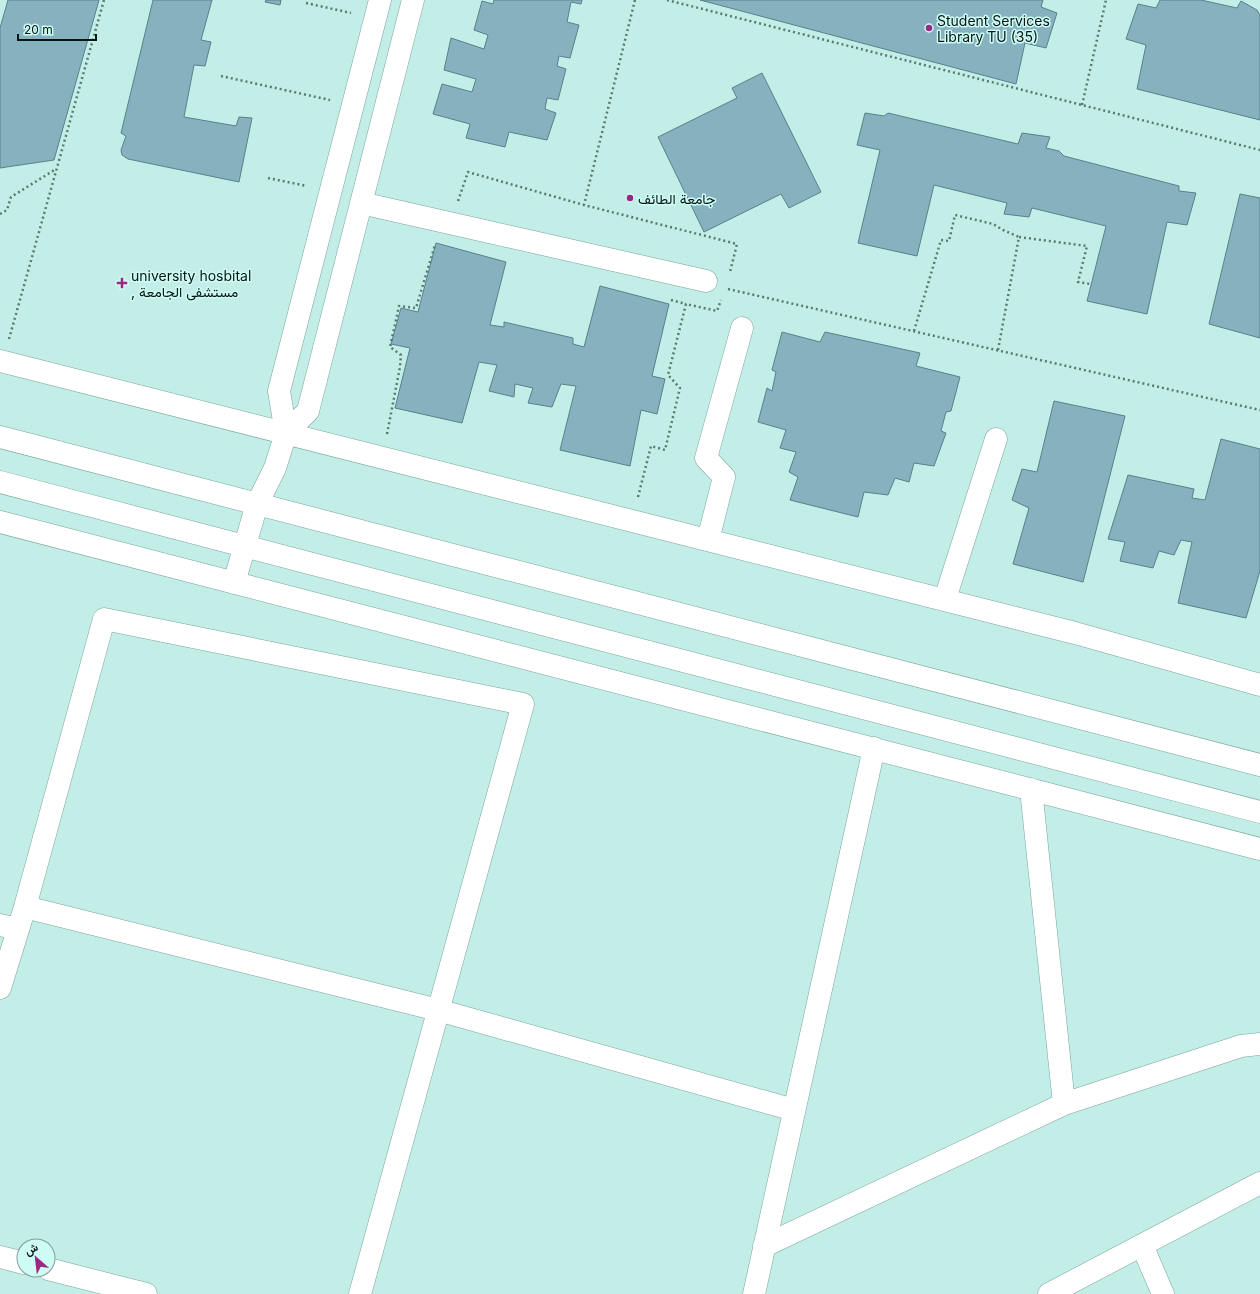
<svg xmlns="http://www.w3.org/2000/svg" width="1260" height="1294" font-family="Inter,Vazirmatn,sans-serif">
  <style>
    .building { fill: #85b2be; stroke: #59808b }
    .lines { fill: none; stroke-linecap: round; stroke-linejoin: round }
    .minor-casing { stroke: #7aa49f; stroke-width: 23 }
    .path { stroke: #5b7974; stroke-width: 2.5; stroke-dasharray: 2 3; stroke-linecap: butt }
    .minor { stroke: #fff; stroke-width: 22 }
    .poi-dot { fill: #9a2784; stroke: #cffbf5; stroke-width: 1.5 }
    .labels { text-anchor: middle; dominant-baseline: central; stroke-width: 3; stroke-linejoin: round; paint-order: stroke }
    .poi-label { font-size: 14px; fill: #051614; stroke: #cffbf5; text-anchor: start }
  </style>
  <rect width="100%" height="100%" fill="#c2eee7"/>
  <path class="building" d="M8 0H99L54 160 0 168V28Z
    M153 0H212L201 40 211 42 205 66 194 65 184 117 236 126 239 117 252 118 239 182 128 159 122 155 121 150 126 136 121 133Z
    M266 0H281L280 5 265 2Z
    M494 0H582L581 4 571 2 567 22 579 25 570 58 559 56 557 66 566 69 558 100 547 98 545 109 556 113 547 140 509 132 505 147 466 138 470 124 433 114 442 84 472 92 476 79 444 70 451 38 484 49 488 35 474 30 482 1 493 4Z
    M700 0H1043L1041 7 1057 13 1046 48 1025 43 1016 84Z
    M1160 0H1201L1237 8 1241 1 1257 10 1260 15V120L1137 89 1146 45 1126 39 1138 4 1156 8Z
    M762 73 821 192 789 208 781 194 704 232 658 137 737 98 732 88Z
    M865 113 884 116 888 113 1018 144 1022 133 1050 137 1046 148 1059 151 1064 156 1179 186V191L1196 193 1187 225 1167 222 1147 314 1087 301 1106 226 1032 208 1029 217 1004 214 1007 203 934 185 917 256 858 243 880 150 857 145Z
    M1240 194 1260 198V338L1209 324Z
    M436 243 506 262 490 325 504 327V322L573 338V344L584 347 600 286 669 304 652 376 665 379 657 414 641 410 630 466 560 450 576 386 561 384 552 407 528 403 533 388 515 384 514 397 489 391 497 365 479 362 462 423 395 408 410 348 391 344 401 308 418 312Z
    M782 332 820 342 825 332 920 353 916 366 960 377 951 411 946 412 941 431 946 433 934 466 914 463 909 482 895 478 888 495 864 492 858 517 790 500 798 477 789 472 796 452 780 448 786 430 758 422 767 388 772 391 776 372 772 370Z
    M1054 401 1125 416 1083 582 1013 564 1029 508 1012 500 1022 469 1037 472Z
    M1221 439 1260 449V571L1246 618 1178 603 1192 542 1181 540 1174 555 1159 551 1153 568 1120 561 1125 542 1108 539 1128 475 1194 489 1192 498 1205 500Z"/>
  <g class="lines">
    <defs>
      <path id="minor" d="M361 203 706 281
        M0 361 1075 633 1260 685
        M286 433 308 411 413 0
        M0 437 1260 765
        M0 482 1260 812
        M0 522 1260 849
        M708 540 724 477 706 458 742 328
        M234 583 257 504 275 468 286 433 279 391 380 0
        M945 599 996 439
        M1031 789 1064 1104
        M25 907 438 1010 794 1110
        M0 925 18 929
        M0 988 25 907 104 619 523 704 360 1294
        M1142 1245 1163 1294
        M764 1246 1064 1104 1241 1046 1260 1044
        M0 1257 24 1263
        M48 1269 146 1294
        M754 1294 874 748
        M1049 1294 1260 1183"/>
    </defs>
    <use href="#minor" class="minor-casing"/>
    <path class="path" d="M635 0 584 205 737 244 730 272
      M667 0 1260 150
      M306 3 351 13
      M221 76 330 100
      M1082 105 1106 0
      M268 178 307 186
      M458 201 468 172 584 205
      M0 214 7 210 11 197 56 169
      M728 289 1260 410
      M671 300 686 304
      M914 331 941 240 949 241 955 215 993 224 1003 230 1019 237
      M9 339 104 0
      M998 350 1019 237 1087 246 1078 282 1090 284
      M387 434 400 367 401 355 390 347 399 306 416 308 435 245
      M638 497 651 446 665 450 680 388 668 375 686 304 717 311 721 300"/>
    <use href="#minor" class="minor"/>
  </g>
  <g class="poi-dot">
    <circle cx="929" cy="28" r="4"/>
    <circle cx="630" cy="198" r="4"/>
    <path d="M120 277h4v4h4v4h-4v4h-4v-4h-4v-4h4z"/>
  </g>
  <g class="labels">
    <g class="poi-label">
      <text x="937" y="20">Student Services<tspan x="937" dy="16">Library TU (35)</tspan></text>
      <text x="638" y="198">جامعة الطائف</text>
      <text x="131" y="275">university hosbital<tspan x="131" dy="16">, مستشفى الجامعة</tspan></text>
    </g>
  </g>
  <g transform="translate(36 1258) rotate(332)"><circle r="19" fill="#cffbf5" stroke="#7e9f9b"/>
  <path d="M0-3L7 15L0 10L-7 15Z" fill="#9a2784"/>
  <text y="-6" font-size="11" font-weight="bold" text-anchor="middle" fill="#051614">ش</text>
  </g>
  <path d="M18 34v6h78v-6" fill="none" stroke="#051614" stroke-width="2"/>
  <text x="24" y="34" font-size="12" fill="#051614" stroke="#cffbf5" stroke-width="3" paint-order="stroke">20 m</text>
</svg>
